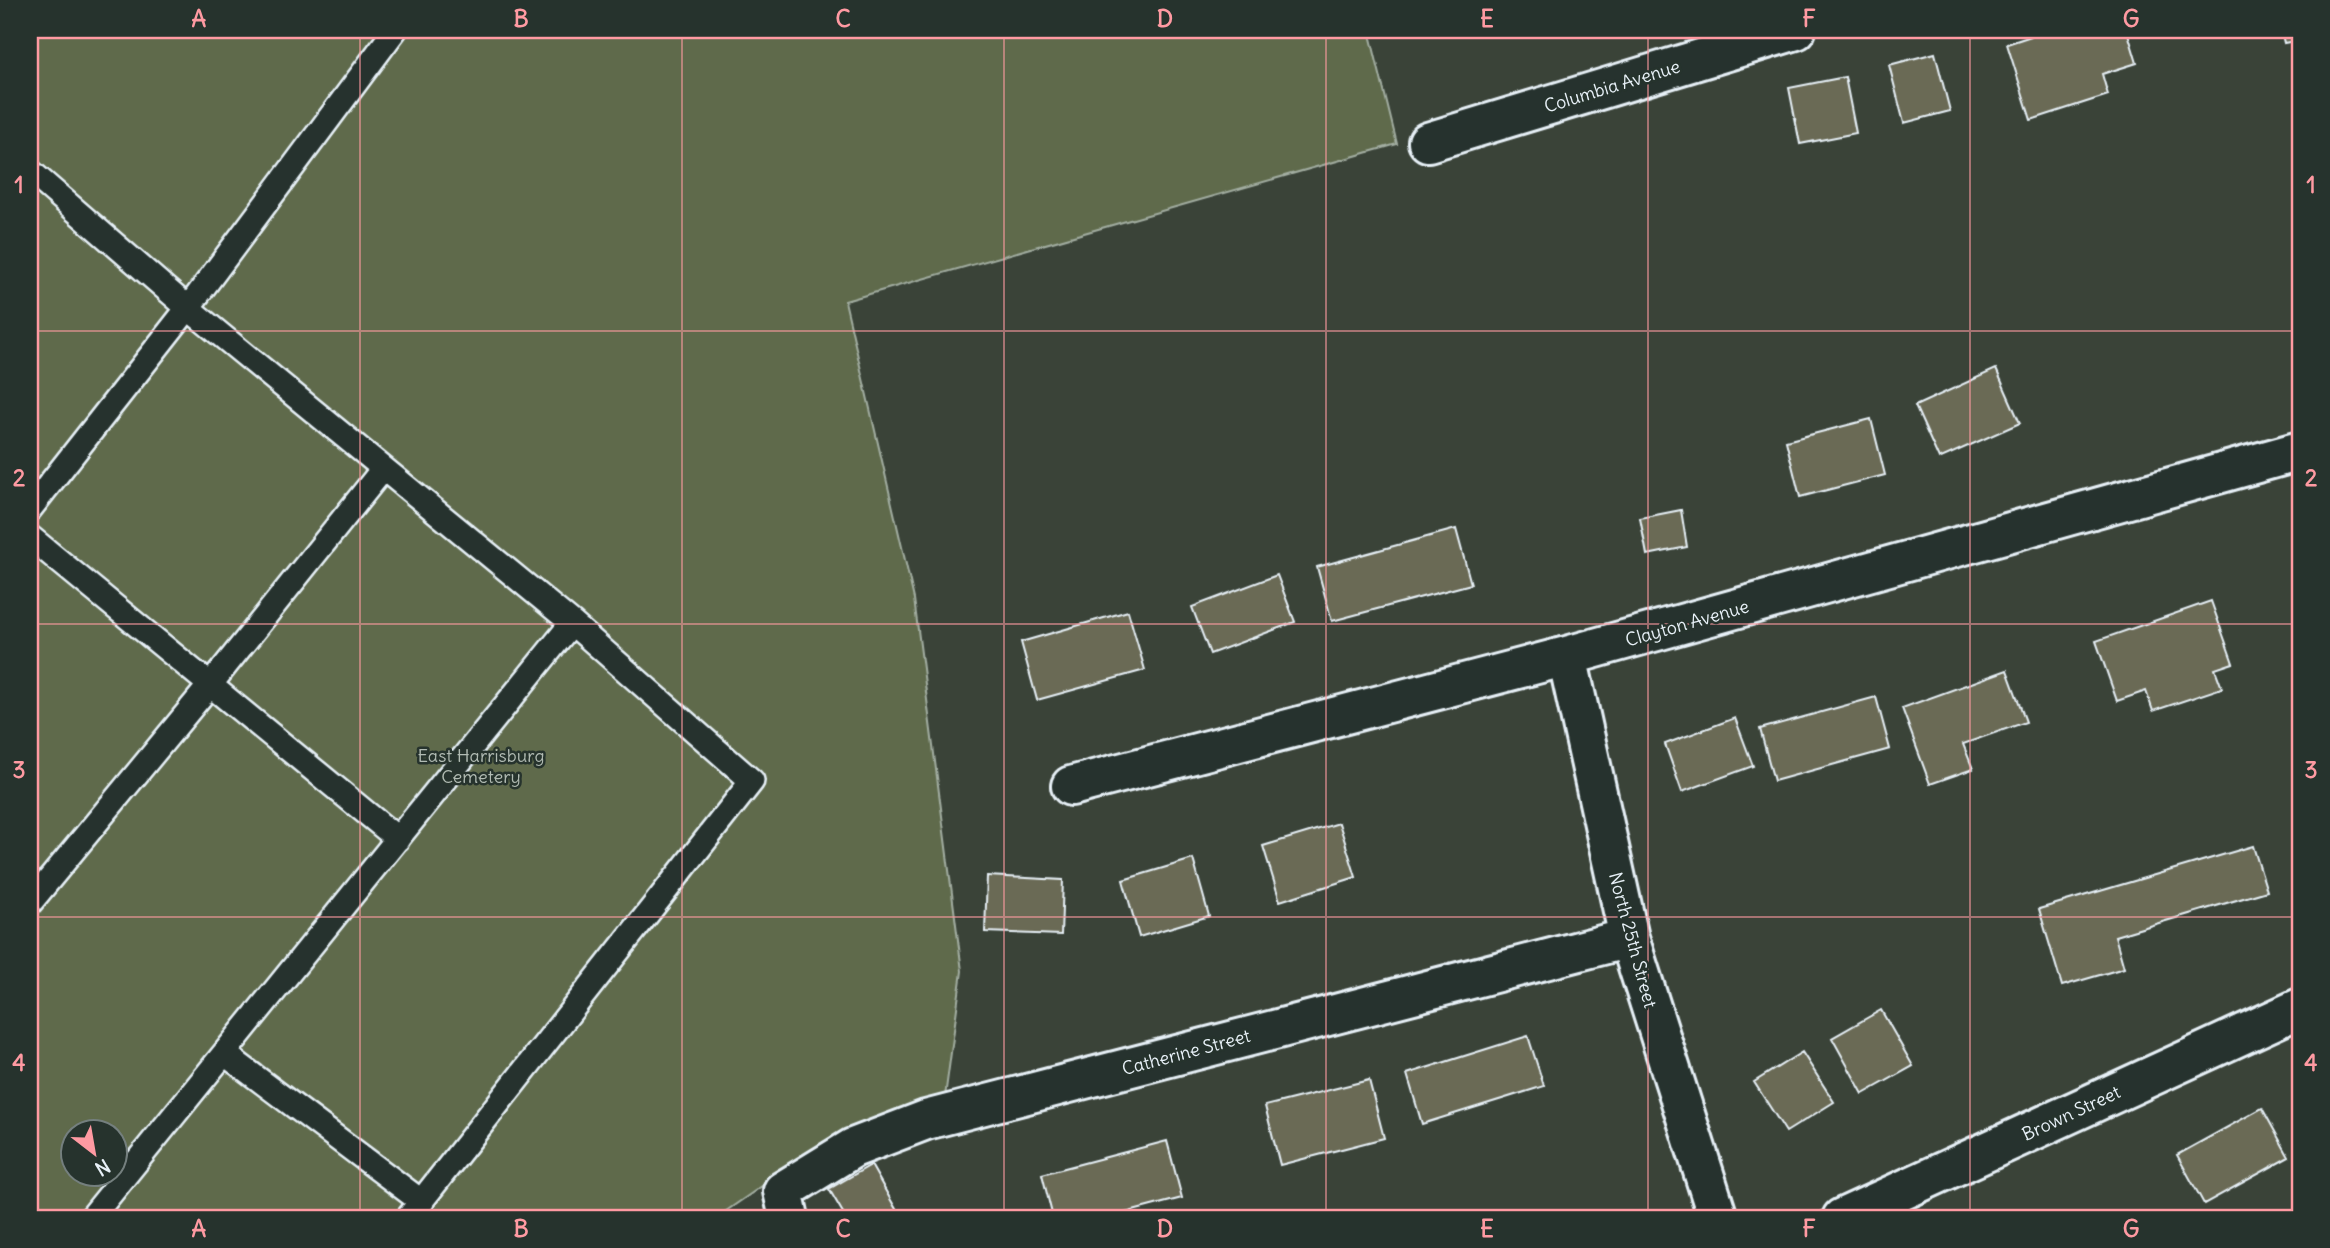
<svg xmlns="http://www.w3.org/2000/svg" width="2330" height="1248" font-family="Delius,sans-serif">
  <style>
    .green { fill: #5e6a4c; stroke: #a3aea2; stroke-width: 2; fill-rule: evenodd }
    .building { fill: #6b6b55; stroke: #e8f1f8; stroke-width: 2 }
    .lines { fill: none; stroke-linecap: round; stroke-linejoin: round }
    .service-casing { stroke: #e8f1f8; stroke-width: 28 }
    .minor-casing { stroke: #e8f1f8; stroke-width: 44 }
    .service { stroke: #26332d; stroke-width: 23 }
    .minor { stroke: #26332d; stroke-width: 38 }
    .grid { fill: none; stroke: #ff9aa2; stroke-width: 2; stroke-opacity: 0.55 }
    .labels { text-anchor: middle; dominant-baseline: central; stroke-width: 5; stroke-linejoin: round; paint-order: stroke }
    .street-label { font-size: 18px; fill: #e8f1f8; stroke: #26332d }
    .park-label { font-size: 18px; fill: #b1bbb3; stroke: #26332d }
    .neatline { fill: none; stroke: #ff9aa2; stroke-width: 2.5 }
    .grid-label { font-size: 23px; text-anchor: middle; font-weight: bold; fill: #ff9aa2 }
  </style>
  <rect width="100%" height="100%" fill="#3a4338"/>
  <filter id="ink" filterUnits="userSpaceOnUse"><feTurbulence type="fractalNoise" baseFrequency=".0143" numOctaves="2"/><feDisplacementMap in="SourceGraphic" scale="14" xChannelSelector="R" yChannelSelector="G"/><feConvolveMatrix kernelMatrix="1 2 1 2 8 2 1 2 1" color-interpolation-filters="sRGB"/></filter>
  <g filter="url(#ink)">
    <path class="green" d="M30 30H1369L1397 144 845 301 914 599 962 971 945 1097 782 1172 716 1218H30ZM74 1132H116V1174H74Z"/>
    <path class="building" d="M2049 30H2127L2137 63 2102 74 2108 95 2031 120 2007 44Z
      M2281 30H2300V40L2284 43Z
      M1935 53 1950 111 1904 123 1889 65Z
      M1845 77 1856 133 1800 144 1789 88Z
      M1996 369 2020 423 1939 459 1915 406Z
      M1871 419 1885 475 1800 497 1786 441Z
      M1681 510 1687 547 1647 555 1640 518Z
      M1456 529 1471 584 1332 621 1317 567Z
      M1277 575 1295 622 1210 654 1192 607Z
      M2211 601 2233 663 2215 669 2222 688 2153 711 2146 691 2117 701 2096 641Z
      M1128 611 1145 670 1037 700 1021 642Z
      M2007 670 2026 722 1963 744 1973 769 1930 784 1902 708Z
      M1876 697 1890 749 1774 781 1760 729Z
      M1735 718 1753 766 1682 792 1665 744Z
      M1339 823 1356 877 1280 901 1263 846Z
      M2253 846 2267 891 2115 936 2124 968 2062 986 2039 909Z
      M1193 859 1209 916 1139 937 1123 880Z
      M987 876 1063 880 1061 935 985 932Z
      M1881 1010 1913 1066 1863 1094 1832 1038Z
      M1528 1036 1544 1086 1422 1124 1407 1074Z
      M1802 1052 1834 1102 1786 1132 1754 1082Z
      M1369 1080 1384 1138 1280 1165 1265 1106Z
      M2262 1108 2289 1157 2204 1204 2177 1155Z
      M1167 1141 1182 1198 1106 1218H1053L1042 1174Z
      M871 1165 897 1211 885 1218H846L829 1189Z"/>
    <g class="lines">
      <defs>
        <path id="service" d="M30 171 188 308 572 623 752 781 408 1218
          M30 509 188 308 395 30
          M30 537 398 839
          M30 903 210 685 383 469
          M225 1054 422 1202
          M91 1218 572 623"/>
        <path id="minor" d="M1428 142 1796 30
          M1567 656 1629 938 1718 1218
          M1071 786 1567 656 2300 451
          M789 1218 783 1191 853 1148 926 1120 1629 938
          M1842 1218 2300 1008"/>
      </defs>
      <use href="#service" class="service-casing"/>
      <use href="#minor" class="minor-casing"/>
      <use href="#service" class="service"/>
      <use href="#minor" class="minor"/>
    </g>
  </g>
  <path class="grid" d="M360 30V1218M682 30V1218M1004 30V1218M1326 30V1218M1648 30V1218M1970 30V1218M30 331H2300M30 624H2300M30 917H2300"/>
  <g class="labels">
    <g class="street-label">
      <text transform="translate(1612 86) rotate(-17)">Columbia Avenue</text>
      <text transform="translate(1687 623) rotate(-16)">Clayton Avenue</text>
      <text transform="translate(1633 940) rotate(75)">North 25th Street</text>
      <text transform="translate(1186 1052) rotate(-15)">Catherine Street</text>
      <text transform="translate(2071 1113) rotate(-25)">Brown Street</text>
    </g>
    <g class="park-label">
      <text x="481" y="755">East Harrisburg<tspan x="481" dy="21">Cemetery</tspan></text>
    </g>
  </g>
  <rect width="2330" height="1248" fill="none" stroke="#26332d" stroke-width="77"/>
  <g transform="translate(94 1153) rotate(149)"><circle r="33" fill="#26332d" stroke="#747f7e" stroke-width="2"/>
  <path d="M0-5L12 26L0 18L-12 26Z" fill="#ff9aa2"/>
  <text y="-10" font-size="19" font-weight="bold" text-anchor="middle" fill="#e8f1f8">N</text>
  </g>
  <rect x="38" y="38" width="2254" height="1172" class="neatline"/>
  <g class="grid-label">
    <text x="199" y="27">A</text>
    <text x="521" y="27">B</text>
    <text x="843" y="27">C</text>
    <text x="1165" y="27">D</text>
    <text x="1487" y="27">E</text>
    <text x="1809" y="27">F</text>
    <text x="2131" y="27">G</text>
    <text x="19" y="193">1</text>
    <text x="2311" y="193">1</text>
    <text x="19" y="486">2</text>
    <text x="2311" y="486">2</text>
    <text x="19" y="778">3</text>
    <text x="2311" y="778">3</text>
    <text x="19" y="1071">4</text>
    <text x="2311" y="1071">4</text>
    <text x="199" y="1237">A</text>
    <text x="521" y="1237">B</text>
    <text x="843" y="1237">C</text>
    <text x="1165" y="1237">D</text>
    <text x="1487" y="1237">E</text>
    <text x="1809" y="1237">F</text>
    <text x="2131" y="1237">G</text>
  </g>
</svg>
